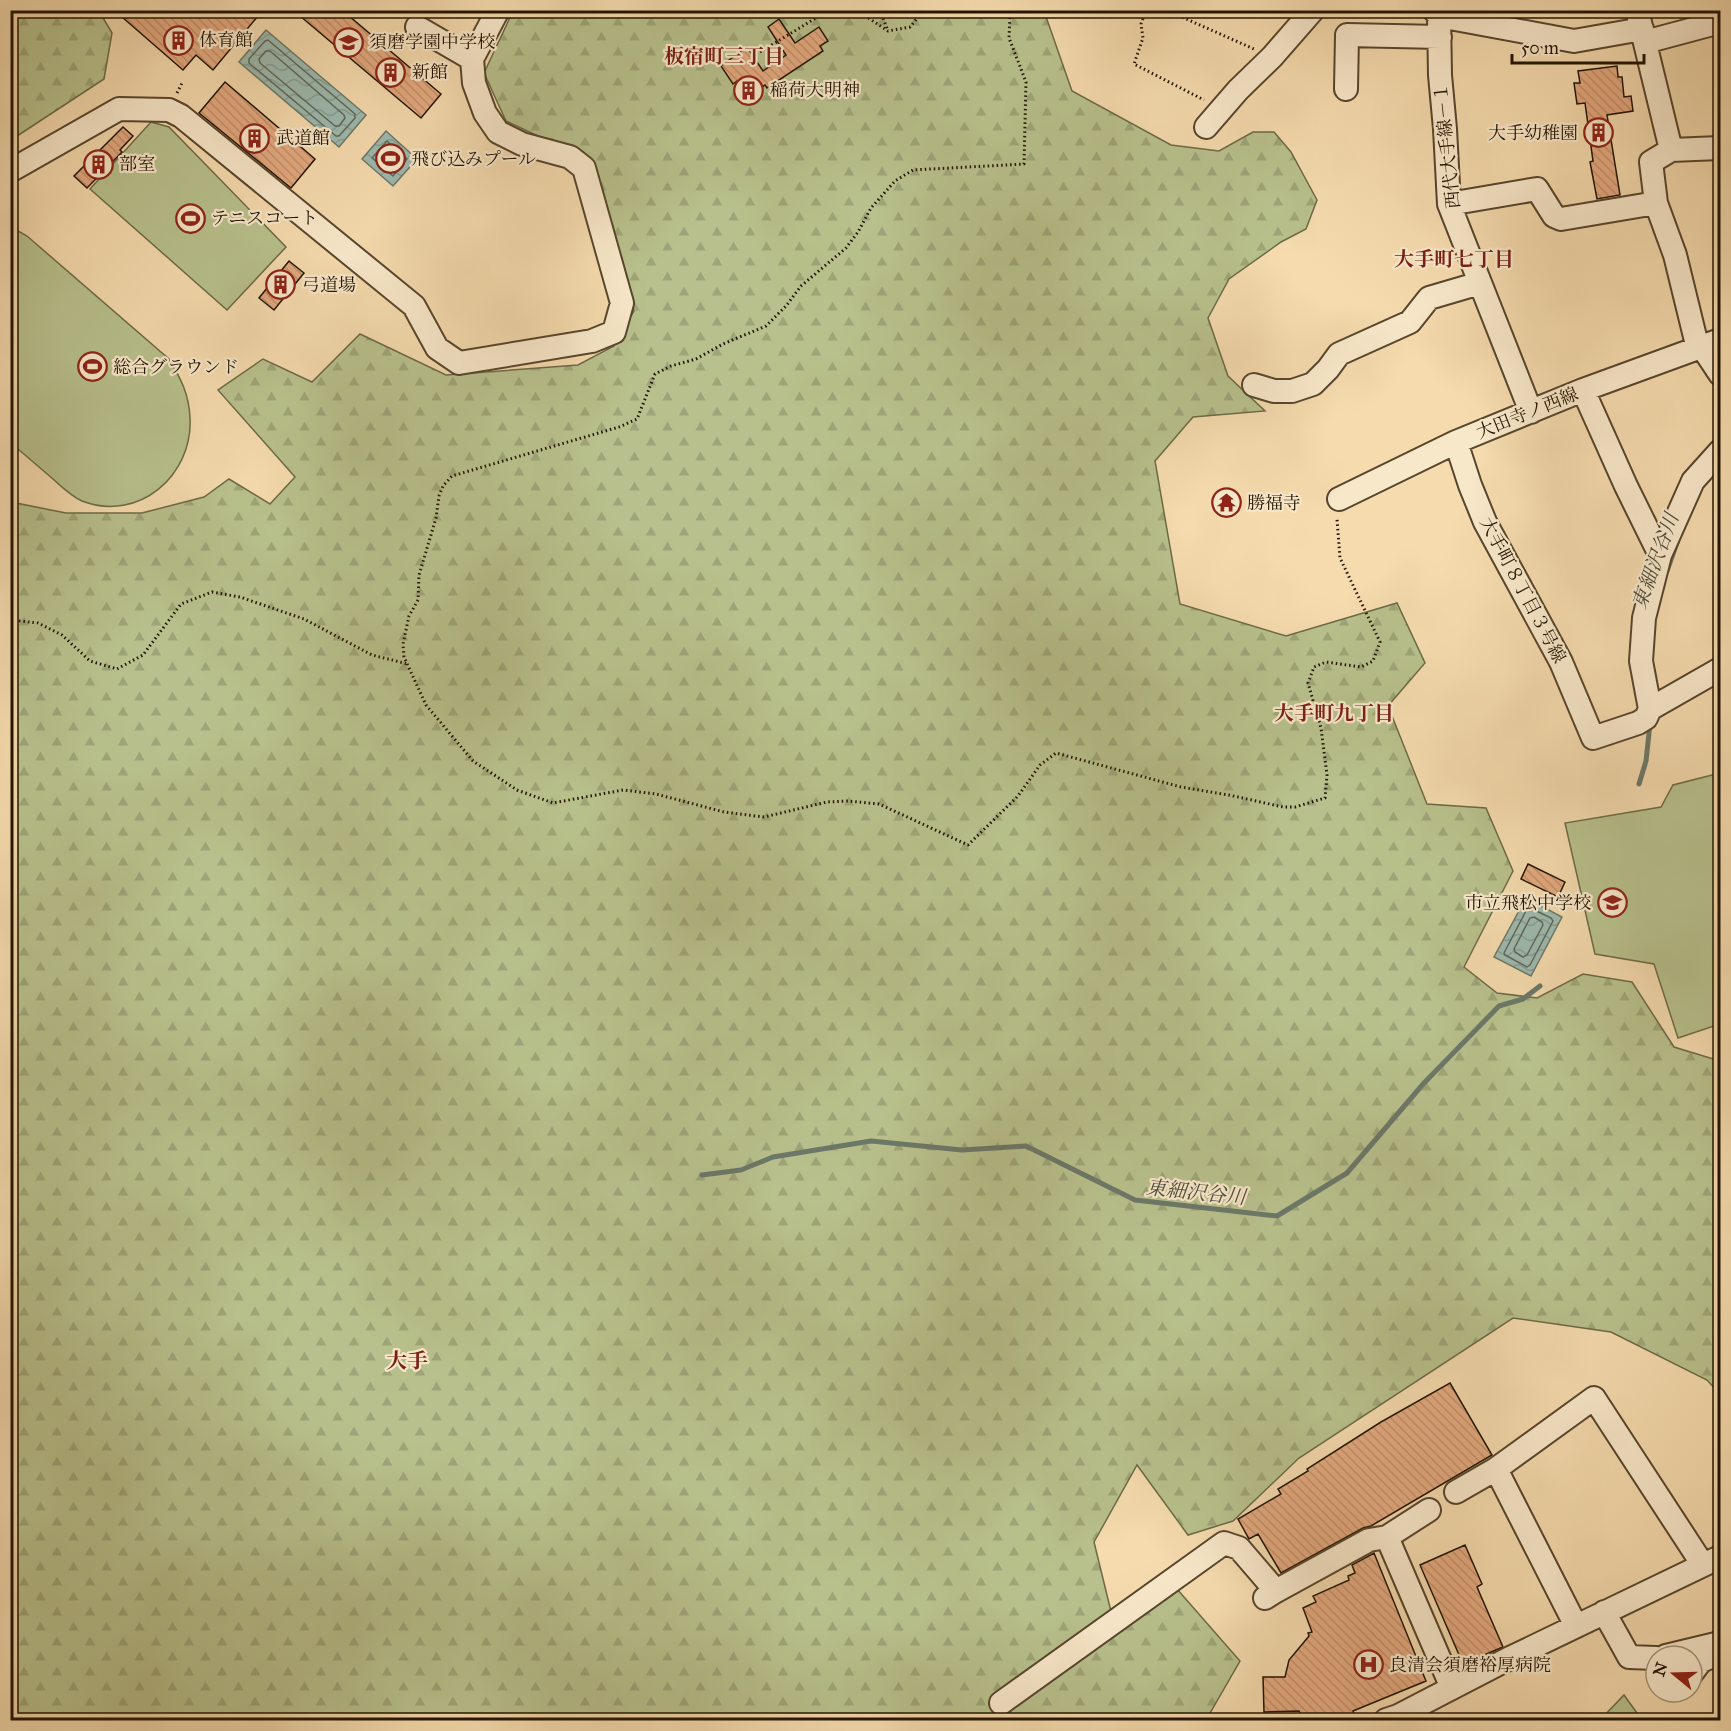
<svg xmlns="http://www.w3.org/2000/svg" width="1731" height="1731" font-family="'IM FELL Great Primer','Noto Serif JP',serif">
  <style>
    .green { fill: #b8c18d; stroke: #6d6a47; stroke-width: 1.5 }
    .forest { fill: url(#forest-firs); stroke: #6d6a47; stroke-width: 1.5 }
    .water { fill: url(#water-waves); stroke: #6c7869; stroke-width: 1.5 }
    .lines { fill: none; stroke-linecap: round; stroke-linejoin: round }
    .shore { stroke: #606758; stroke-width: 1.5 }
    .stream { stroke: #6c7869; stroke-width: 5 }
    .building { fill: url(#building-back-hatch); stroke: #221401; stroke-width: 1.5 }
    .minor-casing { stroke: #57462c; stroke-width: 26 }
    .path { stroke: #221401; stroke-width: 3; stroke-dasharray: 1.5 3; stroke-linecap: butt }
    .minor { stroke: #f8e8ca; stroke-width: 22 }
    .labels { text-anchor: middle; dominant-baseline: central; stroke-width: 4.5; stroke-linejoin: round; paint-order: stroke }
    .poi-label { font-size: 18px; fill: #221401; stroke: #f8e8ca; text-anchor: start }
    .street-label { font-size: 18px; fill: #221401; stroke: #f8e8ca }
    .neighbourhood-label { font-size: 20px; font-weight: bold; fill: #7a1f14; stroke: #f8e8ca }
    .water-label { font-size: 20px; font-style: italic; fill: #4d4e3e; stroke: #f8e8ca }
    .quarter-label { font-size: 21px; font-weight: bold; fill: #7a1f14; stroke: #f8e8ca }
  </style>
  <defs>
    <pattern id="forest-firs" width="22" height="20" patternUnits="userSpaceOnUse" patternTransform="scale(1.5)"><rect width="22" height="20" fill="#b8c18d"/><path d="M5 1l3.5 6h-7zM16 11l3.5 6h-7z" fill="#9ea578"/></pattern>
    <pattern id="water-waves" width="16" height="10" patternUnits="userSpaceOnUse" patternTransform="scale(1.5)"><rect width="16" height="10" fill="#9dbaaf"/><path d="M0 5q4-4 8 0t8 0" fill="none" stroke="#879f95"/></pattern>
    <pattern id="building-back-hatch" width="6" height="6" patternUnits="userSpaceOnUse" patternTransform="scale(1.5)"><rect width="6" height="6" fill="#e4a97f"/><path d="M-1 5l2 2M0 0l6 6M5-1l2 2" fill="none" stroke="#c3916c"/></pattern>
  </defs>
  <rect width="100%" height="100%" fill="#f5dbae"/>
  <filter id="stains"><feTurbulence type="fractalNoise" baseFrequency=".00333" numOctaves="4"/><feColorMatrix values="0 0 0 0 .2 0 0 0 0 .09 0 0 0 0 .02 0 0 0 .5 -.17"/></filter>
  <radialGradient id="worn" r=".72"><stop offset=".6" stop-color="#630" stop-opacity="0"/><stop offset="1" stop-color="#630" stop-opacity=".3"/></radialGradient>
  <path class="green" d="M151 122 169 127 286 247 227 310 90 189Z
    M11 227 27 236 169 359C181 379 189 394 190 418 193 475 139 523 82 501 71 496 62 487 53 479 39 467 25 455 11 443Z
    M1720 773V1024L1678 1038 1654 964 1595 954 1565 823 1661 807 1673 785Z"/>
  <path class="forest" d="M11 10 99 11 112 33 104 79 11 140Z
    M513 11H1044L1072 91 1171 145 1219 151 1253 132H1274L1291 152 1317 200 1306 229 1281 242 1229 279 1208 318 1228 376 1265 411 1193 417 1155 461 1180 604 1286 636 1397 603 1425 663 1388 706 1427 804 1486 808 1513 871 1464 967 1497 993 1537 998 1583 974 1632 982 1674 1047 1720 1061V1394L1707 1380 1611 1332 1513 1318 1299 1458 1233 1521 1188 1535 1137 1465 1094 1542 1116 1632 1177 1589 1240 1661 1206 1720H11V502L66 513H142L204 497 229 479 270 504 295 477 218 390 263 359 312 382 360 334 446 375 578 365 614 346 634 311 609 240 587 159 506 121 484 73Z
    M1624 1695 1642 1720H1600Z"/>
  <path class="water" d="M266 30 366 115 339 147 239 62Z
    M386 131 417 159 393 186 362 159Z
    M1526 898 1562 917 1531 976 1494 957Z"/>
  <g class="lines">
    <path class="shore" d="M268 40 355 114V118L339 136H336L249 63V59L265 41Z
      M266 51H270L344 115 345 118 339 126H335L260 63 259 59Z
      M387 141 407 159 393 176 372 158Z
      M1528 907 1551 918 1553 921 1530 965 1527 967 1505 955 1504 953Z
      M1534 917 1542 922 1543 925 1527 955 1523 957 1515 952 1514 949 1530 918Z"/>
    <path class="stream" d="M1667 571 1677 543
      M1639 784 1646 761 1650 724
      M702 1175 741 1170 773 1157 871 1141 962 1150 1026 1146 1135 1200 1277 1216 1347 1173 1424 1083 1499 1006 1523 999 1540 986"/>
  </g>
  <path class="building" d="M114 10H263L213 70 196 55 183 70Z
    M293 10H342L441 94 421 118Z
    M779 19 795 43 819 27 828 41 820 46 823 51 767 88 765 85 747 96 737 81 733 84 721 66 747 47 763 71 786 55 768 27Z
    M1617 66 1618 77H1622L1624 97 1631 96 1633 111 1607 115 1620 195 1597 199 1590 162 1593 161 1585 103 1577 104 1574 83H1580L1578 71Z
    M225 82 315 159 291 188 199 113Z
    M123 127 133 136 120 150 122 152 87 188 74 176Z
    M289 261 304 273 274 310 259 298Z
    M1528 864 1565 882 1558 897 1521 879Z
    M1450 1383 1492 1455 1371 1526 1363 1528 1281 1573 1258 1534 1249 1539 1238 1519 1281 1494 1278 1489 1308 1471 1307 1469 1381 1422Z
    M1465 1545 1482 1584 1477 1587 1503 1647 1463 1664 1420 1565Z
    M1374 1553 1426 1681 1353 1711 1357 1720H1303L1299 1711 1264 1712 1263 1677H1285L1289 1660 1309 1636 1308 1633 1312 1632 1303 1608 1316 1602 1313 1596 1349 1580 1348 1576 1355 1573 1352 1565Z"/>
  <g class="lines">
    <defs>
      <path id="minor" d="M1434 10 1439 16 1440 75 1445 129 1449 204 1531 412
        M1637 10 1671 150
        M1439 16 1574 41 1642 29
        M417 27 472 59
        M1645 42 1720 22
        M1346 89 1347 35 1440 37
        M1206 127 1238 90 1272 57 1313 10
        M10 171 119 109 169 110 181 116 414 306 437 348 459 363 592 341 614 332 622 303 584 168 570 157 522 144 498 132 485 113 474 83 472 59 498 10
        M1449 204 1537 189 1554 216 1561 219 1656 203
        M1702 347 1720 374
        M1698 349 1675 255 1656 203 1651 162 1671 150 1720 148
        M1254 385 1274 391H1292L1313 384 1328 369 1339 354 1410 322 1429 298 1480 283
        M1583 390 1626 486 1660 555
        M1456 442 1470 485 1485 522 1561 662 1593 738 1638 723 1646 718 1650 709 1720 669
        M1339 499 1456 442 1583 390 1720 340
        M1650 709 1641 661 1644 618 1660 555 1693 481 1720 451
        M1496 1469 1576 1626
        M1456 1492 1496 1469 1594 1398 1703 1565
        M1387 1537 1452 1688
        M1265 1598 1276 1591 1369 1540 1387 1537 1429 1510
        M1604 1612 1629 1657 1656 1658
        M1666 1656 1720 1643
        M1692 1673 1701 1661 1720 1653
        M1001 1703 1224 1543 1239 1548 1276 1591
        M1386 1720 1398 1716 1508 1659 1720 1557"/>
    </defs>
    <use href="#minor" class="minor-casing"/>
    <path class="path" d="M839 10 858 11 888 31 910 27 924 10
      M880 10 888 31
      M1014 10 1010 15 1009 38 1026 82 1024 164 913 170 895 181 871 208 858 232 846 248 801 286 786 306 766 326 723 344 696 359 671 366 655 374 637 419 619 427 452 476 443 486 439 496 436 518 419 575 418 600 409 616 403 644 404 657 426 705 473 761 517 790 553 803 623 790 656 794 724 812 764 817 827 802 848 801 879 804 968 845 1018 796 1040 765 1056 753 1181 787 1229 795 1283 807H1295L1325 798 1327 775 1321 728 1308 683 1314 667 1326 662 1361 667 1373 661 1380 642 1340 558 1337 519
      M1146 10 1141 24 1143 38 1134 64 1204 100
      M1166 10 1254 49
      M760 52 829 10
      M177 93 183 81
      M10 620 38 623 62 635 90 661 117 669 143 655 181 604 212 592 240 597 304 619 372 655 408 664"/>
    <use href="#minor" class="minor"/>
  </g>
  <defs>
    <symbol id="building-ring" viewBox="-11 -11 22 22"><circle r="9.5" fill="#f8e8ca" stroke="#8f2418" stroke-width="1.5"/><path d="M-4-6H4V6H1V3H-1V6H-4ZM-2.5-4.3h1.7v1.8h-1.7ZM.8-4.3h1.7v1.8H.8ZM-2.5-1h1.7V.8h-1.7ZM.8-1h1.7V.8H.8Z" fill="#8f2418"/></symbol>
    <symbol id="school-ring" viewBox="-11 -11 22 22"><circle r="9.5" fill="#f8e8ca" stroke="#8f2418" stroke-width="1.5"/><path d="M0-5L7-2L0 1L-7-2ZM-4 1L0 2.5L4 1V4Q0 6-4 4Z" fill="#8f2418"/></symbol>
    <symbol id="stadium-ring" viewBox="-11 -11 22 22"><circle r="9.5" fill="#f8e8ca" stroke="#8f2418" stroke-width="1.5"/><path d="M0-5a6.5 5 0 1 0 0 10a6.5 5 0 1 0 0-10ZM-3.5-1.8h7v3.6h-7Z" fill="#8f2418"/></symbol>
    <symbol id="temple-ring" viewBox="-11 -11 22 22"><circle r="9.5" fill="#f8e8ca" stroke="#8f2418" stroke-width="1.5"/><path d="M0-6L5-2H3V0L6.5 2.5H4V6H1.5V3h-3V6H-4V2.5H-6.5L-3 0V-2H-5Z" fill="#8f2418"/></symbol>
    <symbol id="hospital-ring" viewBox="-11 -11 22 22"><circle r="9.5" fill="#f8e8ca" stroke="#8f2418" stroke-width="1.5"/><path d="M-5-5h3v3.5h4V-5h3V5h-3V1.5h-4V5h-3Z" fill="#8f2418"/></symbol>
  </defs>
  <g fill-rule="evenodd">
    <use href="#building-ring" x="162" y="24" width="33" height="33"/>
    <use href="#school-ring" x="332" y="26" width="33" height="33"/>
    <use href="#building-ring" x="374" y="56" width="33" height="33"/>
    <use href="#building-ring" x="732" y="74" width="33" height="33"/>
    <use href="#building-ring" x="1582" y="116" width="33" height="33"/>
    <use href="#building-ring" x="238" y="122" width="33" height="33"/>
    <use href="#stadium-ring" x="374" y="142" width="33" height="33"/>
    <use href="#building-ring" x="82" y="148" width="33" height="33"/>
    <use href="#stadium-ring" x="174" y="202" width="33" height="33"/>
    <use href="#building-ring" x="264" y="268" width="33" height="33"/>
    <use href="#stadium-ring" x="76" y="350" width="33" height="33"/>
    <use href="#temple-ring" x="1210" y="486" width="33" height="33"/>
    <use href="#school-ring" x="1596" y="886" width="33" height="33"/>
    <use href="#hospital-ring" x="1352" y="1648" width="33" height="33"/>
  </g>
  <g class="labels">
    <g class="poi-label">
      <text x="199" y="40">体育館</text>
      <text x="369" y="42">須磨学園中学校</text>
      <text x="412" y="72">新館</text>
      <text x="770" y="90">稲荷大明神</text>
      <text x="1578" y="133" text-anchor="end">大手幼稚園</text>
      <text x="276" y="138">武道館</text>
      <text x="411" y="159">飛び込みプール</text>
      <text x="119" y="164">部室</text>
      <text x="211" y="218">テニスコート</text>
      <text x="302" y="285">弓道場</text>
      <text x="113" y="367">総合グラウンド</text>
      <text x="1247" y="503">勝福寺</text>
      <text x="1591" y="903" text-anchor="end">市立飛松中学校</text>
      <text x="1389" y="1665">良清会須磨裕厚病院</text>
    </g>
    <g class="street-label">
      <text transform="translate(1447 146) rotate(-96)">西代大手線－１</text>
      <text transform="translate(1527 413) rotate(-22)">大田寺ノ西線</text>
      <text transform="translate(1523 590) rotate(62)">大手町８丁目３号線</text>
    </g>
    <g class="neighbourhood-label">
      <text x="724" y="56">板宿町三丁目</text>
      <text x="1454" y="259">大手町七丁目</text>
      <text x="1334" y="713">大手町九丁目</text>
    </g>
    <g class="water-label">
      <text transform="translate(1655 561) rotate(-70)">東細沢谷川</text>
      <text transform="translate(1196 1192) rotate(6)">東細沢谷川</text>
    </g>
    <g class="quarter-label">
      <text x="407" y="1361">大手</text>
    </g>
  </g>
  <rect width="1731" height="1731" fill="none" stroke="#f5dbae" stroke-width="36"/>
  <rect x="12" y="12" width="1707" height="1707" fill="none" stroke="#221401" stroke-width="3"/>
  <rect x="18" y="18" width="1695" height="1695" fill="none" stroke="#221401" stroke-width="1.5"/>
  <g transform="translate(1674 1674) rotate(289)"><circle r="28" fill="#f8e8ca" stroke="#a2937a" stroke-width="1.5"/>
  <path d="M0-4.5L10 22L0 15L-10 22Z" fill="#8f2418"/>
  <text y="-9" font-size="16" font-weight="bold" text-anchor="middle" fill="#221401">N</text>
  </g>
  <path d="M1512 54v9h132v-9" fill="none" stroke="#221401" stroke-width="3"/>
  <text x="1521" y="54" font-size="18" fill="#221401" stroke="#f8e8ca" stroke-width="4.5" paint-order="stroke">50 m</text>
  <rect width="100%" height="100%" filter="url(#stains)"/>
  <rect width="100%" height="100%" fill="url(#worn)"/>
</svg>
